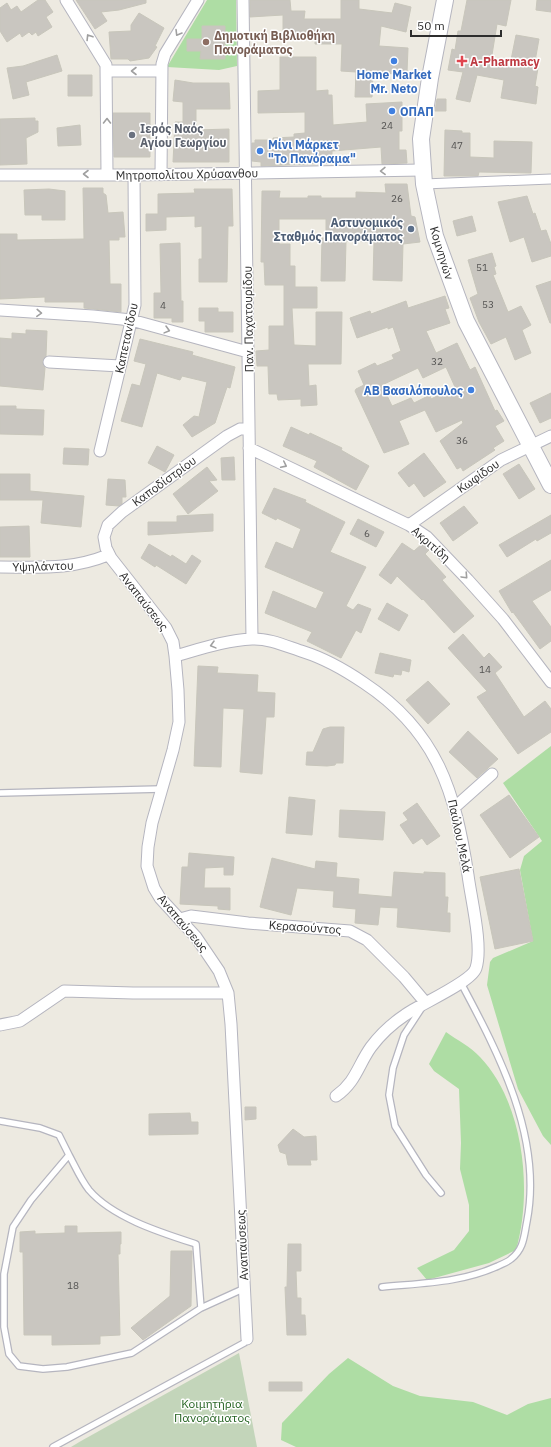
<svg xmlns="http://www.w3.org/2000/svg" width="551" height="1447" font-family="'IBM Plex Sans',sans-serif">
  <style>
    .green { fill: #aedda4 }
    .cemetery { fill: #c3d5ba }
    .building { fill: #c9c6c0; stroke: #c8c6bb; fill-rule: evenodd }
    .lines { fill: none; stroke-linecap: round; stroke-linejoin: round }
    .service-casing { stroke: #b5b5bf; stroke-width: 8 }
    .pedestrian-casing { stroke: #b5b5bf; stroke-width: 11 }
    .minor-casing { stroke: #b5b5bf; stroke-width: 13 }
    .secondary-casing { stroke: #b5b5bf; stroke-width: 18 }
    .service { stroke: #fff; stroke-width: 5.5 }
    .pedestrian { stroke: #fff; stroke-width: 9 }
    .minor { stroke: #fff; stroke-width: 11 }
    .secondary { stroke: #fff; stroke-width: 16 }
    .oneway { stroke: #a0a0a0 }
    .education-dot { fill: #8d6e63; stroke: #fff; stroke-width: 1.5 }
    .shop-dot { fill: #3f7fe0; stroke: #fff; stroke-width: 1.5 }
    .health-dot { fill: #e0444e; stroke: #fff; stroke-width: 1.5 }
    .worship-dot { fill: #6b7280; stroke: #fff; stroke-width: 1.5 }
    .service-dot { fill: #5c6f8a; stroke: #fff; stroke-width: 1.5 }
    .labels { text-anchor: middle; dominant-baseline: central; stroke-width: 3; stroke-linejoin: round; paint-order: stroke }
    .number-label { font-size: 10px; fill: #545352 }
    .education-label { font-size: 12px; font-weight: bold; fill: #785e54; stroke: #fff; text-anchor: start }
    .health-label { font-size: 12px; font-weight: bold; fill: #be3a42; stroke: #fff; text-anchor: start }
    .shop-label { font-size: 12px; font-weight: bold; fill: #366cbe; stroke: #fff; text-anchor: start }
    .worship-label { font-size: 12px; font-weight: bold; fill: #5b616d; stroke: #fff; text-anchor: start }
    .street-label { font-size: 12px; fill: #2d2d2d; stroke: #fff }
    .service-label { font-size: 12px; font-weight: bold; fill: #4e5e75; stroke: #fff; text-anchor: end }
    .park-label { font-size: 12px; fill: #266423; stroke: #fff }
  </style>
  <rect width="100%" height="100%" fill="#edeae1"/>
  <path class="green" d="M207 0H236L237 66 219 70 167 67Z
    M551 746V1145L543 1136 518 1089 503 1039 487 985 490 962 493 958 533 941 520 870 524 856 542 841 503 783Z
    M446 1032C457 1040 471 1047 480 1057 524 1103 533 1191 516 1250L489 1263 427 1280 417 1268 454 1250 469 1231V1205L460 1169 461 1143 459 1089 434 1071 429 1064Z
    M348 1358 393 1386 420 1396 473 1402 507 1415 528 1404 551 1398V1447H296L281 1440 282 1423 329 1374Z"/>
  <path class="cemetery" d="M239 1353 257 1447H71L81 1441Z"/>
  <path class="building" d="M38 0H45L53 12 46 17 52 27 38 36 36 32 32 35 29 32 22 37 20 33 7 42 0 31V8L7 3 11 10 17 6 21 12Z
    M76 0H146V3L119 10 101 12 107 21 95 29Z
    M250 0H290L291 11H305L304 19H341V0H359V9L392 13 395 3 411 7 406 32 381 26 379 46 408 48 407 72H403V74L373 73 372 97H355L356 72 341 71 342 44H315V37L283 36V15L250 17Z
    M467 0H511L506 26 497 24 491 61 510 65 516 35 539 39 534 67 538 68 535 86 538 87 536 104 501 98 504 80 477 75 470 102 456 99 463 72 448 70 452 49 455 50 458 31H461Z
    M537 0H551V12L536 10Z
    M139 13 164 28 155 46 157 47 149 58 130 61 128 59H111L109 32 131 31V25Z
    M202 26H225V59H200L201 51H187V39H202Z
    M57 55 62 71 26 82 29 95 13 99 7 68 23 66Z
    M280 57H316V91L328 90V95H332L333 125 367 122 366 104 402 102V131H399V150H406L407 163 382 164 381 147 332 151V163L261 166V162L252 161V143H255V140H273V138L294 137V134L305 133V112L258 113V91L280 90Z
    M68 75H92V96H68Z
    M175 80 193 83H229L230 109H196V130L229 129V162H173L175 122H183V102L173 101Z
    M437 99H446V111H435Z
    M113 113H150V157H114Z
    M35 118V121H38V132L26 138 27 164 0 165V119Z
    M80 125 81 145 58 146 57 128Z
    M445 130 462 131V133H470V157L494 158V141L532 142 531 173 479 172 478 176H444Z
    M385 184H407L411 216 415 217 420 242 403 244 402 281 373 280 374 242 346 241 345 281H321L322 238H326V219H279V244H290V266H295V287H317V308H292L294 345 316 346V312H342L341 364H308L309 386 316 385 317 405 301 406V399L278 400 277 394H269L268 366H257L256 351 269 350V326H284V285H265L264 262H261L262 191H280L279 198H308V196H321V198H356V192L386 193Z
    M83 188H103V193L106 195 108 213 123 212 125 237H119V240H109L110 284H121V312L84 308V302H45V297L0 299V234H17V240L84 239Z
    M49 189 65 191V220H42V215H25L24 190Z
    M194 189H232L233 226H228L227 282H199V259H202V226L195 227V216L166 217V230L146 231V214H158V194L195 193Z
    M527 196 533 214 535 213 541 231 546 230 551 244V256L532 262 524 237 510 242 498 202Z
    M472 216 476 231 457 236 453 221Z
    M180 243 181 301H183V322H172V318H154V293H161L160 244Z
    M492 253 496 266 494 267 496 274 493 275 508 312 521 306 531 325 522 330 531 353 515 360 506 337 491 344 479 322 470 298 478 294 468 260Z
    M551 281V323H550L536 286Z
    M445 296 449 308 445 309 450 323 426 331 436 353 457 343 470 370 475 367 495 411 497 410 504 421 495 426 504 441 493 448 495 450 463 471 461 467 457 469 440 441 463 423 462 420 436 432 425 410 399 421 409 444 384 453 355 391 356 389 364 385 358 371 375 363 377 366 394 359 392 355 401 351 393 327 388 329V327L357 338 350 318 370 311 371 314 406 301 408 308ZM446 367 455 387 431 399 430 395 414 403 411 398 392 406 382 385 418 368 423 378Z
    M199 308H218V312H233V332H205V321H199Z
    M26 330 47 331 46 356 42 361 45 368 43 390 0 386V338L12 339V333L26 334Z
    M140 339 193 352 192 355 235 367 230 388 227 387 215 423 192 437 183 425 194 416 199 417 207 382 182 376 180 380 157 373 142 427 121 421 132 384 140 386 146 364 134 361Z
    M551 393V418L540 423 530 403Z
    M0 406H16V409L44 410 43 435 0 434Z
    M291 427 309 435 310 433 342 448 341 450 369 466 356 490 314 467 317 461 283 446Z
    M157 446 174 455 165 472 148 463Z
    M64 448 89 449 88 465 63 464Z
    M424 453 446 482 424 497 414 483 409 487 398 473Z
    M234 457 235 480H222L221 458Z
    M519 464 535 489 519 499 503 474Z
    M207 467 217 480 209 481 218 491 188 514 173 494Z
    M0 474H30V491L84 496 81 527 41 523 43 500H0Z
    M108 479 125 480 126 497H122V504L119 506 106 505Z
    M274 488 306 500 305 502 345 522 330 552 366 567 346 606 353 610 358 604 371 609 361 633 356 630 341 658 307 641 312 632 265 613 273 591 316 609 324 592 265 567 276 542 293 549 301 529 277 518 276 520 262 513Z
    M464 506 478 523 453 541 440 523Z
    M213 514V531L148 535V522H177V516Z
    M551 515V533L537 541 536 539 507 557 499 545Z
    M358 519 384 532 376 547 350 534Z
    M29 526 30 557H0V527Z
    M402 543 414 551 423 543 424 544 429 550 425 554 446 577 442 580 474 616 454 633 423 599 422 600 397 576 391 584 379 575Z
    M149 544 171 557 172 555 186 564 192 555 201 561 186 584 156 565 155 567 141 558Z
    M551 560V590L532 601 551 627V641L540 649 513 612 512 613 499 591Z
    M387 603 408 615 399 631 378 619Z
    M463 634 484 658 489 653 502 667 495 673 524 717 545 701 551 709V732L518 754 477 697 487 691 448 648Z
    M380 653 411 660 409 672 402 670 401 675 394 674 393 677 375 673Z
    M198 666 218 667 217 673 258 675 257 692 275 693 274 717H266L262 774 240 772 244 709 223 708 221 767 194 766Z
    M428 681 450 704 428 724 406 700Z
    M330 727H344L343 763H336L335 765 327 766 306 765 307 752H313L323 729Z
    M468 731 498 759 477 778 449 752Z
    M509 795 539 837 510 858 480 815Z
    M289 797 315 800 312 835 286 833Z
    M417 803 440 836 427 845 422 838 413 844 400 825 408 820 403 813Z
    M340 810 385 812 383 840 339 837Z
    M189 853 234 857 233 875H224V867L205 868 204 888H230V910L218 909V906L180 904 182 867H188Z
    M272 858 315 869 316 861 337 863 336 877 359 879 358 894 392 897 394 872 424 874V872L445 873V897H448L447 913H450V932L397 927 398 908 380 907 378 925 355 923 356 909 333 907 334 891 297 888 291 915 260 907Z
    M519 869 533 941 495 949 480 877Z
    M245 1107H256V1119L245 1120Z
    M190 1113 191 1122H198V1134L149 1135V1114Z
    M293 1129 304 1137 316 1136 317 1160H310L311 1165H288L286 1154 280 1152 278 1145Z
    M65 1226H77V1233L121 1232V1244H120V1254H118L120 1335 100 1336V1344L52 1345V1335H24L23 1252H20V1232L35 1231V1234L65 1233Z
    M288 1244H301V1271H296L297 1298H301V1315H305L306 1335H287L285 1287H287Z
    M171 1251H192L191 1306 143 1340 131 1328 170 1296Z
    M269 1382H302V1391H269Z"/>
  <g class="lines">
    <defs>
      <path id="service" d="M0 793 161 789
        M421 1009 404 1035 393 1068 389 1095 395 1126 426 1175 441 1193
        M0 1121 40 1128 59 1135 69 1155
        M382 1287C421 1283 461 1283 498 1266 502 1264 508 1262 511 1259 524 1249 524 1236 527 1221 543 1138 499 1054 461 983
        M201 1308 196 1244C162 1233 113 1218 89 1190 81 1180 75 1166 69 1155L31 1200 13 1227 4 1274V1327L9 1354 19 1366 43 1369 67 1367 132 1353 201 1308 245 1288
        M53 1447 244 1343 247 1339"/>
      <path id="pedestrian" d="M424 184 551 179"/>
      <path id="minor" d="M66 0 106 65 107 174
        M243 0 252 639
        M106 71H161
        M0 175H134L422 170
        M161 175 162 64 165 54 198 0
        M0 310 93 316 131 320 248 352
        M49 362 120 366
        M249 448 409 525 427 537 468 580 503 619 551 682
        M100 451 135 305 134 175
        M409 525 501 460 551 436
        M0 567C40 567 71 570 108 555
        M175 656C200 649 226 640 252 639 269 638 288 647 304 652 326 659 345 670 364 683 438 732 455 792 468 875 471 899 483 946 476 968 472 982 420 1004 405 1015 393 1023 380 1035 371 1047 358 1065 356 1082 336 1096
        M455 807 492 774
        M180 919 191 916 248 923 350 931 367 940 404 977 425 1002
        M0 1025 20 1021 64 991 133 993H228
        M247 1339 231 1024 228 993 219 971 196 937 160 898 154 888 147 866 148 847 152 823 173 750 179 722 178 690 175 656 173 642 166 628 111 558 106 548 104 537 108 525 122 512 227 436 240 429 249 428"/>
      <path id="secondary" d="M445 0 430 78 421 139 424 184 435 236 466 321 551 485"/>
    </defs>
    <use href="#service" class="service-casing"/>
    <use href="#pedestrian" class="pedestrian-casing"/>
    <use href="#minor" class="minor-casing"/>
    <use href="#secondary" class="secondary-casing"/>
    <use href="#service" class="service"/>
    <use href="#pedestrian" class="pedestrian"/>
    <use href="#minor" class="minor"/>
    <use href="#secondary" class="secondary"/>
  </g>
  <defs><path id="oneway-chevron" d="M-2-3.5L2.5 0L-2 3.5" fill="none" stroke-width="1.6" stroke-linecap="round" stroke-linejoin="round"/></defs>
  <g class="oneway">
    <use href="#oneway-chevron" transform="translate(178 33) rotate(121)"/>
    <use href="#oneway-chevron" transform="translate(89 37) rotate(-122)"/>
    <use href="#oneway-chevron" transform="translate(134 71) rotate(180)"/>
    <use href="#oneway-chevron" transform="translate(107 121) rotate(-90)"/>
    <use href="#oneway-chevron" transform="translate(383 171) rotate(179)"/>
    <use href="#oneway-chevron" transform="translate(86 174) rotate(180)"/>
    <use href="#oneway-chevron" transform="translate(39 313) rotate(3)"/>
    <use href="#oneway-chevron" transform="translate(167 330) rotate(15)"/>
    <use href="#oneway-chevron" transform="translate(284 465) rotate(26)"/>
    <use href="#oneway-chevron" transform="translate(465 576) rotate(47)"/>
    <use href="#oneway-chevron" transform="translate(213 645) rotate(165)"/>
  </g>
  <circle class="education-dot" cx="206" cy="42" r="4"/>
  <g class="shop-dot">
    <circle cx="394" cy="61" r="4"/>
    <circle cx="392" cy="111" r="4"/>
    <circle cx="260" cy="151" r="4"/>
    <circle cx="471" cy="390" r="4"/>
  </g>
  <path class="health-dot" d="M460 55h4v4h4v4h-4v4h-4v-4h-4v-4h4z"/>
  <circle class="worship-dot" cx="132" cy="135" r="4"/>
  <circle class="service-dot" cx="411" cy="229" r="4"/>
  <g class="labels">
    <g class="number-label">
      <text x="387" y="125">24</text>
      <text x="457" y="145">47</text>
      <text x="397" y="198">26</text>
      <text x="482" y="267">51</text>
      <text x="488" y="304">53</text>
      <text x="163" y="305">4</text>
      <text x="437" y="361">32</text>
      <text x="462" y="440">36</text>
      <text x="367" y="533">6</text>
      <text x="485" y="669">14</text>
      <text x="73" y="1285">18</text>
    </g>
    <g class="education-label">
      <text x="214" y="35">Δημοτική Βιβλιοθήκη<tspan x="214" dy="14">Πανοράματος</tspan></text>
    </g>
    <g class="health-label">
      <text x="470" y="61">A-Pharmacy</text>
    </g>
    <g class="shop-label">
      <text x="394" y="74" text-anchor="middle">Home Market<tspan x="394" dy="14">Mr. Neto</tspan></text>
      <text x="400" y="111">ΟΠΑΠ</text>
      <text x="268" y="144">Μίνι Μάρκετ<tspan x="268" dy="14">"Το Πανόραμα"</tspan></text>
      <text x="463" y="390" text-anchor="end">ΑΒ Βασιλόπουλος</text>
    </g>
    <g class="worship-label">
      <text x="140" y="128">Ιερός Ναός<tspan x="140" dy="14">Αγίου Γεωργίου</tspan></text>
    </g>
    <g class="street-label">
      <text transform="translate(187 174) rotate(-1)">Μητροπολίτου Χρύσανθου</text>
      <text transform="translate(442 253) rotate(73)">Κομνηνών</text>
      <text transform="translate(248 319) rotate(-91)">Παν. Παχατουρίδου</text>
      <text transform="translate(126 338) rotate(-78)">Καπετανίδου</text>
      <text transform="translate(478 476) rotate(-35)">Κωφίδου</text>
      <text transform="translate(164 481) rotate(-36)">Καποδίστρίου</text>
      <text transform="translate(431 544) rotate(41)">Ακριτίδη</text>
      <text transform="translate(43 566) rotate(-2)">Υψηλάντου</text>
      <text transform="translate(144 601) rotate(52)">Αναπαύσεως</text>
      <text transform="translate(460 836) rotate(78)">Παύλου Μελά</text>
      <text transform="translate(183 923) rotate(50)">Αναπαύσεως</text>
      <text transform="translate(305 927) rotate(4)">Κερασούντος</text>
      <text transform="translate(242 1245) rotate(-93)">Αναπαύσεως</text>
    </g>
    <g class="service-label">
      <text x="403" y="222">Αστυνομικός<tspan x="403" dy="14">Σταθμός Πανοράματος</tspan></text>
    </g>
    <g class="park-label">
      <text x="212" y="1403">Κοιμητήρια<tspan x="212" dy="14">Πανοράματος</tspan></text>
    </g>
  </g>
  <path d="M411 30v6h90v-6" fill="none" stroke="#2d2d2d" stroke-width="2"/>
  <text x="417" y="30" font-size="12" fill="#2d2d2d" stroke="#ffffff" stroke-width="3" paint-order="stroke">50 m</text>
</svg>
